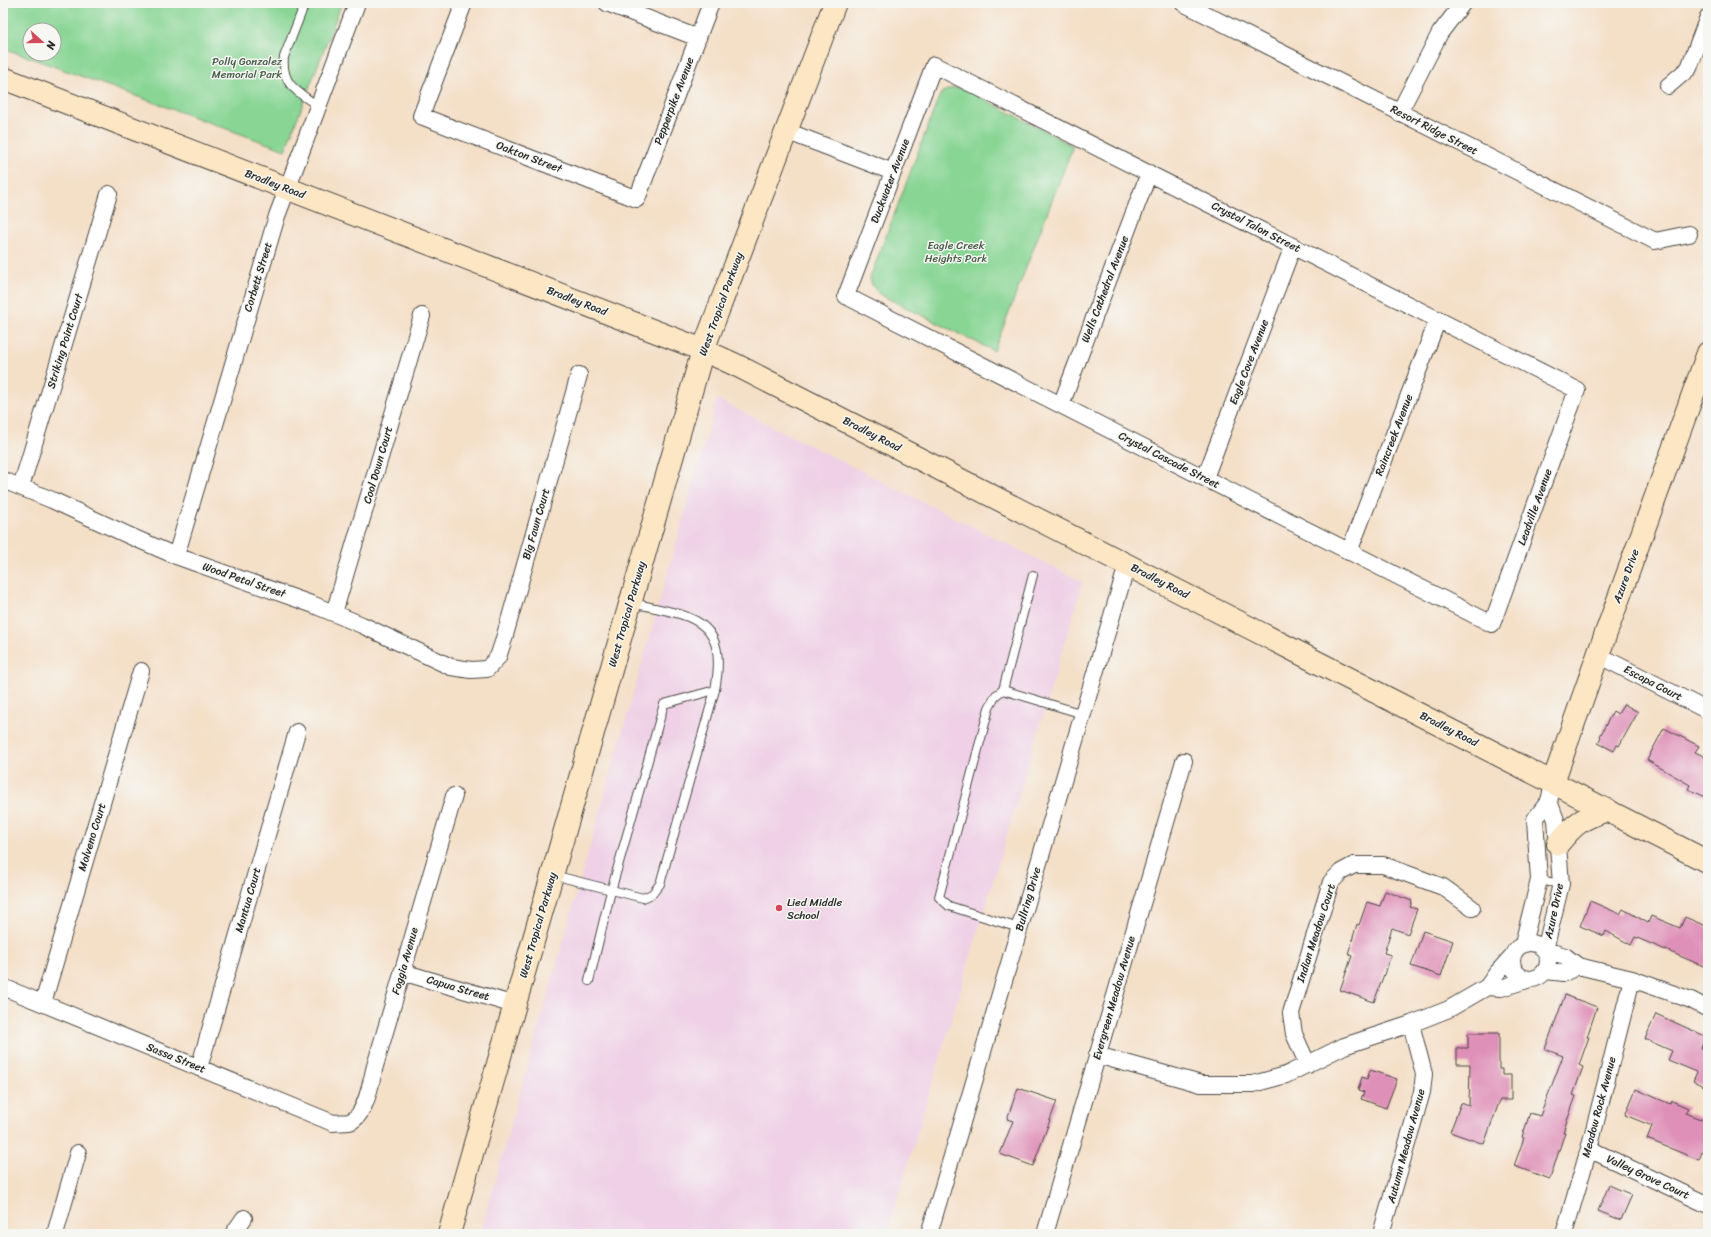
<svg xmlns="http://www.w3.org/2000/svg" width="1711" height="1237" font-family="Sriracha,sans-serif">
  <style>
    .built { fill: #efd0e6 }
    .green { fill: #88d594; stroke: #5a8060; fill-rule: evenodd }
    .building { fill: #df90b8 }
    .lines { fill: none; stroke-linecap: round; stroke-linejoin: round }
    .lane-casing { stroke: #494642; stroke-width: 10 }
    .street-casing { stroke: #494642; stroke-width: 18 }
    .secondary-casing { stroke: #494642; stroke-width: 24 }
    .lane { stroke: #fff; stroke-width: 8 }
    .street { stroke: #fff; stroke-width: 16 }
    .secondary { stroke: #fce6c4; stroke-width: 22 }
    .poi-dot { fill: #d1495b; stroke: #f6f6f2; stroke-width: 1.5 }
    .labels { text-anchor: middle; dominant-baseline: central; stroke-width: 3; stroke-linejoin: round; paint-order: stroke }
    .park-label { font-size: 11px; fill: #475e4a; stroke: #f6f6f2 }
    .street-label { font-size: 11px; fill: #2b2b2b; stroke: #f6f6f2 }
    .poi-label { font-size: 11px; fill: #2b2b2b; stroke: #f6f6f2; text-anchor: start }
  </style>
  <rect width="100%" height="100%" fill="#f6f6f2"/>
  <filter id="ink" filterUnits="userSpaceOnUse"><feTurbulence type="fractalNoise" baseFrequency=".025" numOctaves="2"/><feDisplacementMap in="SourceGraphic" scale="8" xChannelSelector="R" yChannelSelector="G"/><feConvolveMatrix kernelMatrix="1 2 1 2 8 2 1 2 1" color-interpolation-filters="sRGB"/></filter>
  <filter id="wash" filterUnits="userSpaceOnUse"><feTurbulence type="fractalNoise" baseFrequency=".012" numOctaves="4" result="noise"/><feDisplacementMap in="SourceGraphic" scale="16" xChannelSelector="R" yChannelSelector="G"/><feGaussianBlur stdDeviation="0.9" result="paint"/><feColorMatrix in="noise" values="0 0 0 0 0 0 0 0 0 0 0 0 0 0 0 0 0 1.4 0 .05"/><feComposite in="paint" operator="in"/></filter>
  <g filter="url(#wash)">
    <rect width="100%" height="100%" fill="#f4dfc7"/>
    <path class="built" d="M717 399 1083 582 887 1234H480Z"/>
    <path class="green" d="M3 3H342L285 150 3 48ZM30 30H54V54H30Z
      M953 88H959L967 90 1073 146 994 351 879 294 872 285 870 278 939 97 942 92Z"/>
    <g id="blocks">
      <path class="building" d="M1624 704 1638 712 1619 746 1617 745 1614 751 1598 743 1601 737 1600 736 1613 711 1618 714Z
        M1664 728 1699 746 1695 752 1708 758V798L1688 789 1690 785 1647 760Z
        M1385 891 1412 901 1410 907 1417 909 1408 934 1392 928 1384 953 1391 955 1374 1002 1340 990 1352 956 1348 954 1357 924 1359 925 1367 902 1380 906Z
        M1590 901 1620 914 1623 909 1648 923 1651 916 1680 928 1685 917 1708 927V968L1635 937 1631 945 1606 931 1604 936 1580 926Z
        M1423 931 1453 941 1441 976 1411 966Z
        M1565 995 1597 1007 1587 1037H1589L1579 1065 1583 1067 1573 1095 1576 1096 1563 1132H1565L1550 1179 1514 1166 1524 1138 1522 1137 1530 1113 1540 1116 1563 1056 1545 1049Z
        M1656 1014 1705 1036 1701 1048 1708 1051V1088L1693 1081 1697 1072 1668 1060 1672 1051 1645 1039Z
        M1468 1033H1499V1069H1502V1075H1511V1100H1500L1484 1144 1450 1132 1461 1103 1469 1106 1470 1064H1457V1048H1468Z
        M1370 1070 1397 1079 1386 1108 1361 1099 1364 1092 1358 1090 1362 1077 1367 1079Z
        M1018 1088 1057 1101 1033 1166 1000 1154 1013 1121 1007 1119Z
        M1636 1089 1670 1104 1672 1101 1688 1108 1685 1113 1708 1122V1155L1702 1152 1699 1160 1647 1139 1652 1126 1625 1115Z
        M1609 1185 1632 1195 1621 1220 1598 1211Z"/>
    </g>
  </g>
  <g filter="url(#ink)">
    <use href="#blocks" fill-opacity="0" stroke="#494642" stroke-width="1"/>
    <g class="lines">
      <defs>
        <path id="lane" d="M305 3 284 57C281 85 298 92 318 106
          M1003 690 1033 575
          M553 875 643 898 652 894 660 884 715 690C729 617 691 616 632 603
          M1539 880 1561 884
          M1019 928 949 906 939 897 989 708 996 695 1003 690 1083 714
          M589 981 611 891 664 704 715 690"/>
        <path id="street" d="M464 3 421 116 637 199 711 3
          M607 3 698 38
          M1183 3 1655 241 1689 234
          M934 65 1577 390 1492 624 846 296Z
          M1668 86 1689 68 1708 17
          M1399 113 1440 33 1463 3
          M786 131 893 172
          M1061 405 1149 173
          M1205 478 1293 246
          M3 480 52 500 130 536 176 556 314 605 362 625 451 667 471 670 487 669 498 657 503 642 579 375
          M21 487 109 194
          M1349 552 1438 319
          M176 556 277 216 357 3
          M334 613 422 316
          M1598 655 1708 711
          M1549 801 1556 820 1561 884 1545 950 1565 956 1578 966 1632 979 1691 1000 1708 1009
          M1512 961a18 18 0 1 1 36 0a18 18 0 1 1-36 0Z
          M1523 944 1539 880 1535 819 1549 801 1551 793
          M1546 971 1564 973 1578 966
          M402 972 515 1005
          M3 987 333 1123C338 1122 344 1123 349 1122 366 1117 371 1081 375 1066L454 796
          M1487 987 1501 988 1527 980
          M43 1003 141 671
          M1097 1055 1201 1084H1253L1286 1075 1344 1046 1411 1024 1449 1009 1487 987 1496 974 1512 956
          M1308 1065 1294 1034 1291 1013 1331 882 1341 872 1354 865H1383L1443 887 1472 908
          M199 1068 297 732
          M1589 1149 1708 1205
          M55 1234 78 1153
          M233 1234 244 1218
          M929 1234 1127 565
          M1045 1234 1184 761
          M1381 1234 1422 1092 1424 1074 1411 1024
          M1564 1234 1589 1149 1632 979"/>
        <path id="secondary" d="M3 78 703 350 736 365 1708 862
          M1553 782 1598 655 1708 353
          M1558 844C1575 823 1582 818 1608 810
          M449 1234 703 350 835 3"/>
      </defs>
      <use href="#lane" class="lane-casing"/>
      <use href="#street" class="street-casing"/>
      <use href="#secondary" class="secondary-casing"/>
      <use href="#lane" class="lane"/>
      <use href="#street" class="street"/>
      <use href="#secondary" class="secondary"/>
    </g>
  </g>
  <circle class="poi-dot" cx="779" cy="908" r="4"/>
  <g class="labels">
    <g class="park-label">
      <text x="247" y="61">Polly Gonzalez<tspan x="247" dy="13">Memorial Park</tspan></text>
      <text x="956" y="245">Eagle Creek<tspan x="956" dy="13">Heights Park</tspan></text>
    </g>
    <g class="street-label">
      <text transform="translate(674 101) rotate(-69)">Pepperpike Avenue</text>
      <text transform="translate(1434 130) rotate(27)">Resort Ridge Street</text>
      <text transform="translate(529 157) rotate(21)">Oakton Street</text>
      <text transform="translate(890 181) rotate(-69)">Duckwater Avenue</text>
      <text transform="translate(275 184) rotate(21)">Bradley Road</text>
      <text transform="translate(1256 227) rotate(27)">Crystal Talon Street</text>
      <text transform="translate(258 277) rotate(-73)">Corbett Street</text>
      <text transform="translate(1105 289) rotate(-69)">Wells Cathedral Avenue</text>
      <text transform="translate(577 301) rotate(21)">Bradley Road</text>
      <text transform="translate(721 304) rotate(-70)">West Tropical Parkway</text>
      <text transform="translate(65 341) rotate(-73)">Striking Point Court</text>
      <text transform="translate(1249 362) rotate(-69)">Eagle Cove Avenue</text>
      <text transform="translate(872 434) rotate(27)">Bradley Road</text>
      <text transform="translate(1394 435) rotate(-69)">Raincreek Avenue</text>
      <text transform="translate(1169 460) rotate(27)">Crystal Cascade Street</text>
      <text transform="translate(378 465) rotate(-74)">Cool Down Court</text>
      <text transform="translate(1535 507) rotate(-70)">Leadville Avenue</text>
      <text transform="translate(536 524) rotate(-74)">Big Fawn Court</text>
      <text transform="translate(1626 576) rotate(-70)">Azure Drive</text>
      <text transform="translate(244 580) rotate(19)">Wood Petal Street</text>
      <text transform="translate(1160 581) rotate(27)">Bradley Road</text>
      <text transform="translate(627 614) rotate(-74)">West Tropical Parkway</text>
      <text transform="translate(1653 683) rotate(27)">Escapa Court</text>
      <text transform="translate(1449 729) rotate(27)">Bradley Road</text>
      <text transform="translate(92 837) rotate(-73)">Molveno Court</text>
      <text transform="translate(1028 899) rotate(-74)">Bullring Drive</text>
      <text transform="translate(248 900) rotate(-74)">Mantua Court</text>
      <text transform="translate(1554 911) rotate(-78)">Azure Drive</text>
      <text transform="translate(538 925) rotate(-74)">West Tropical Parkway</text>
      <text transform="translate(1316 933) rotate(-72)">Indian Meadow Court</text>
      <text transform="translate(405 961) rotate(-74)">Foggia Avenue</text>
      <text transform="translate(458 988) rotate(16)">Capua Street</text>
      <text transform="translate(1114 998) rotate(-74)">Evergreen Meadow Avenue</text>
      <text transform="translate(176 1058) rotate(22)">Sassa Street</text>
      <text transform="translate(1599 1107) rotate(-75)">Meadow Rock Avenue</text>
      <text transform="translate(1406 1146) rotate(-75)">Autumn Meadow Avenue</text>
      <text transform="translate(1648 1177) rotate(25)">Valley Grove Court</text>
    </g>
    <g class="poi-label">
      <text x="787" y="902">Lied Middle<tspan x="787" dy="13">School</tspan></text>
    </g>
  </g>
  <rect width="1711" height="1237" fill="none" stroke="#f6f6f2" stroke-width="16"/>
  <g transform="translate(42 42) rotate(111)"><circle r="19" fill="#f6f6f2" stroke="#a5a5a2"/>
  <path d="M0-3L7 15L0 10L-7 15Z" fill="#d1495b"/>
  <text y="-6" font-size="11" font-weight="bold" text-anchor="middle" fill="#2b2b2b">N</text>
  </g>
</svg>
